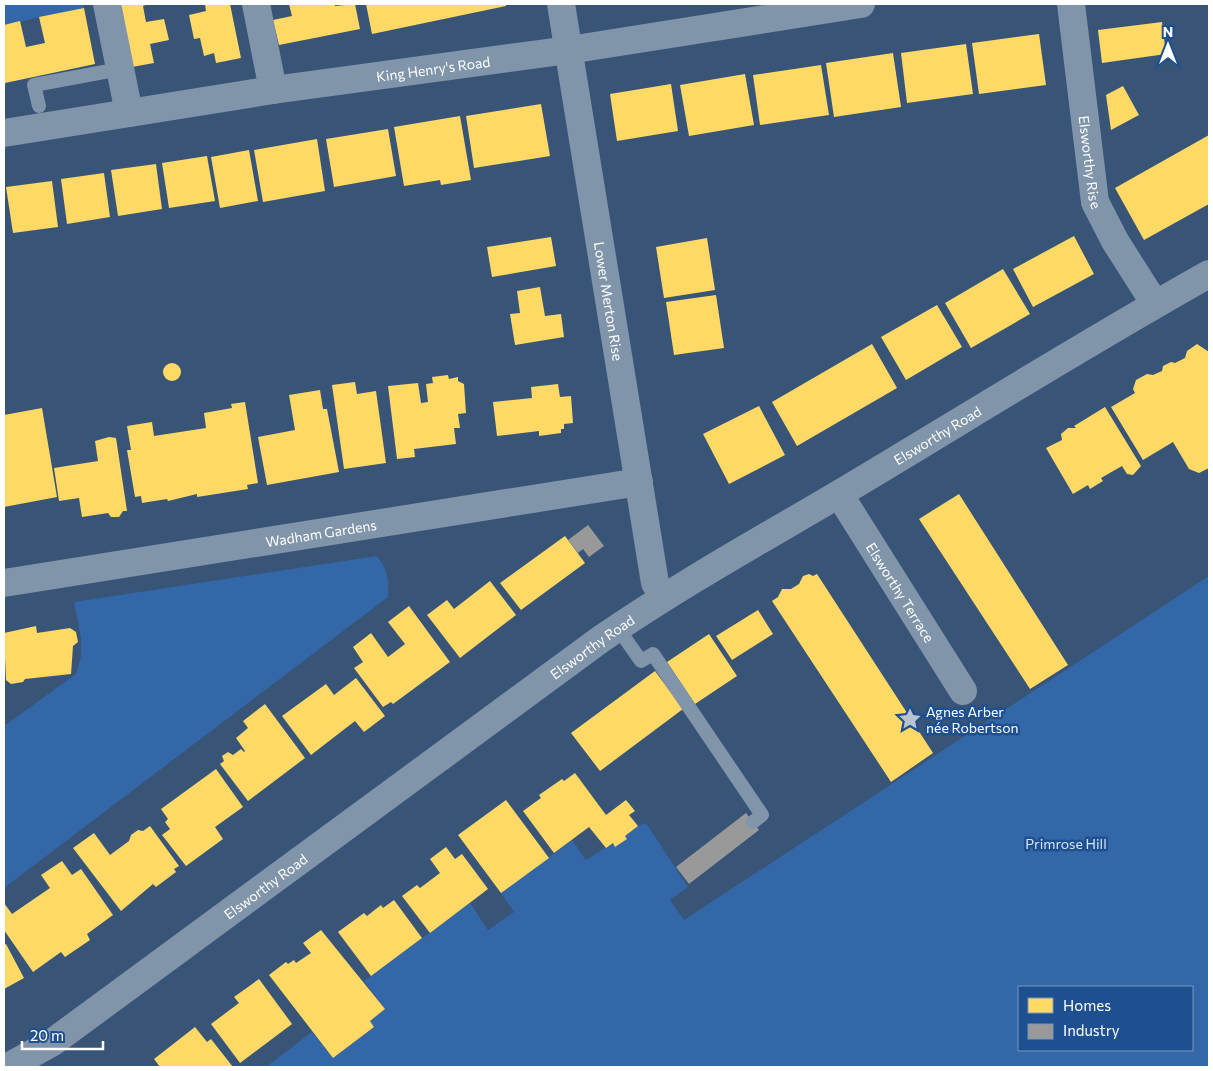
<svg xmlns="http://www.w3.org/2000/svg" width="1213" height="1071" font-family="Commissioner,sans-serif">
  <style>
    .green { fill: #3367a7; fill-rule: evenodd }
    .homes { fill: #ffd966 }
    .industry { fill: #999 }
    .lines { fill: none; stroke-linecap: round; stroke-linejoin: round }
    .service { stroke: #8094aa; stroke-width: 14 }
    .minor { stroke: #8094aa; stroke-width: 28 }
    .labels { text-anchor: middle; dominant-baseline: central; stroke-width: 5; stroke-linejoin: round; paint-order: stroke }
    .street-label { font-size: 14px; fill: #fff; stroke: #1e5091 }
    .poi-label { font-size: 14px; fill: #fff; stroke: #1e5091; text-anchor: start }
    .park-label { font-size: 14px; fill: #d5e5fa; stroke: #1e5091 }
  </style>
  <rect width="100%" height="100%" fill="#385477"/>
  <path class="green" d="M4 4H83L84 8 4 25Z
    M377 556C388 570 389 580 388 597L4 888V726L76 674 81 656V637L74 602Z
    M1209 576V1067H266L312 1032 333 1058 374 1027 370 1021 385 1009 364 981 470 903 488 930 514 912 501 893 572 840 586 860 613 843 616 846 627 839 625 836 638 826 646 823 688 887 670 900 684 920ZM1019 987H1192V1050H1019Z"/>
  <path class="homes" d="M119 4H148L143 6 146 22 164 19 169 40 150 44 154 63 132 67Z
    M205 4H230L241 58 216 63 214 53 204 56 200 38 194 39 189 15 206 11Z
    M289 4H335V6L355 4 360 29 279 45 273 20 292 16Z
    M366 4H506V6L372 34Z
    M84 8 95 64 5 83 4 25 20 21 26 47 45 43 39 17Z
    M1162 22 1166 54 1102 63 1098 30Z
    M1039 34 1046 85 979 94 972 43Z
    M966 44 973 94 907 103 901 53Z
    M893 53 901 107 834 117 826 63Z
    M821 65 829 115 760 125 753 75Z
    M745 74 754 125 689 136 680 85Z
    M671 84 678 131 617 141 610 94Z
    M1123 86 1139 115 1111 130 1106 95Z
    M541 104 550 156 474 168 466 116Z
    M460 116 471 180 441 185 440 180 404 186 394 127Z
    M388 129 396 176 334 187 326 139Z
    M1209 135V204L1144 240 1115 188Z
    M317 139 325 191 263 202 254 150Z
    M249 150 258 201 220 208 211 157Z
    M207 156 215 201 169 208 162 163Z
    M156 164 162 209 118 216 111 170Z
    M104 173 110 217 67 224 61 179Z
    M52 181 58 227 13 233 6 187Z
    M1074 236 1094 274 1033 307 1013 269Z
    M551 237 556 266 492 277 487 247Z
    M707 238 715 290 664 298 656 247Z
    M1003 269 1030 314 971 348 945 303Z
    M540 287 545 316 561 314 564 337 515 345 510 314 520 313 517 291Z
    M716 295 724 348 674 355 666 302Z
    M937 305 962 347 906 380 881 337Z
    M872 344 897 388 797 446 772 402Z
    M1197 344 1209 352V468L1199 473 1189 469 1173 442 1143 460 1111 407 1135 393 1133 389 1136 380 1147 374 1153 375 1162 371 1163 366 1171 362 1175 363 1185 358 1187 351Z
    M163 372a9 9 0 1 1 18 0a9 9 0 1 1-18 0Z
    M448 375 449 379 458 377V381L464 384 466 413 458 414 460 428H454L456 444 414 449 415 457 397 459 388 386 418 383 421 403 428 402 426 384 433 383 432 377Z
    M355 382 357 394 376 391 386 463 344 469 332 385Z
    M558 384 560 397 571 396 573 423 564 424V429H561V433L539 436V431L497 436 493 402 532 398 531 387Z
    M320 390 323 409H327L339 472 267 485 258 437 295 430 289 395Z
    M245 402 258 483 247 485 248 489 197 497V494L168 501 167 499 142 503 141 496 135 497 127 450H131L127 426 152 422 154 436 206 428 204 413 232 408 231 404Z
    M759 406 785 455 729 484 703 434Z
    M1105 407 1141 466 1133 475 1127 474 1122 466 1101 478 1103 481 1090 489 1088 485 1073 494 1046 448 1062 440 1061 434 1068 428H1076L1074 426Z
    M42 408 57 497 4 507V415Z
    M109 437 116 438 127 511H123L119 517H111L108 513 82 517 79 498 59 501 54 468 98 461 95 441Z
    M959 494 1068 665 1030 689 919 519Z
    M565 536 585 563 521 610 500 583Z
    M809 574 813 576 817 574 933 753 891 782 772 601 778 597 782 589H791L799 584 803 576Z
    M490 581 516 615 460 658 427 615 447 600 454 609Z
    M409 606 450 662 393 704 391 702 383 707 354 668 363 662 353 647 371 633 388 657 405 644 388 622Z
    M758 610 773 634 732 660 716 636Z
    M36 626 37 633 70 628 76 632 78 642 73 646 71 674 25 679 23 682 11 684 6 680 4 633Z
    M709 634 737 676 695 704 667 662Z
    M655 671 683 709 600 771 571 733Z
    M356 678 385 716 364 732 355 721 311 755 282 716 326 684 334 695Z
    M265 704 305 758 248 801 220 764 224 761 222 756 228 752 233 755 241 749 244 752 245 751 236 738 248 728 243 721Z
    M216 769 243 807 215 827 223 839 186 866 162 835 170 829 165 822 168 819 161 809Z
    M575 773 606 815 626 800 635 811 629 815 638 826 625 836 627 839 615 847 613 843 606 848 589 827 554 853 523 811 541 798 539 795 562 779 564 781Z
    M506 800 549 858 501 893 458 835Z
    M150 826 179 866 174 869 176 872 156 887 153 884 121 911 73 848 94 833 110 855 129 841 131 835 138 830 143 831Z
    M446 847 455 859 462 854 488 889 430 933 402 896 417 885 420 888 440 873 430 859Z
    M62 861 72 875 81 869 113 915 87 934 90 940 65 957 61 952 33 972 4 930V903L12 914 50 888 41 875Z
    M394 900 422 938 371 976 338 932 364 913 367 916 381 905 383 908Z
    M321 930 385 1009 370 1021 374 1027 333 1058 269 975 286 962 288 964 294 960 296 963 311 953 303 943Z
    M6 944 24 978 4 989V945Z
    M259 979 292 1024 240 1063 211 1024 239 1003 234 997Z
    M195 1027 207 1042 211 1039 233 1067H160L154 1059Z"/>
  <path class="industry" d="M588 525 604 546 589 557 583 549 578 553 568 540Z
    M746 813 759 830 689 884 676 867Z"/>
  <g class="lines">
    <path class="service" d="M39 106 34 85 120 69
      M617 627 641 661 653 654 762 815 753 822"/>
    <g class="minor">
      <path d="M107 4 129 113"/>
      <path d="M256 4 273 90"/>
      <path id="s1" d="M561 4 655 583 663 596"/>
      <path id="s2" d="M1071 4 1095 202 1115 241 1155 304"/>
      <path id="s3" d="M4 133 273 90 569 50 861 4"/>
      <path id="s4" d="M839 494 963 691"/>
      <path id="s5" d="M4 583 639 482"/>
      <path id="s6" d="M8 1067 53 1042 601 639C678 586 759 541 839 494 963 420 1084 344 1209 274"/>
    </g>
  </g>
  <defs>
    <symbol id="sight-bare" viewBox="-9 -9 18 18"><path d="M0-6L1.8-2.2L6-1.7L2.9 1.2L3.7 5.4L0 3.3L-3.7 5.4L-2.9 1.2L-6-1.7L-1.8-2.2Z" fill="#b9c3cf" stroke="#1e5091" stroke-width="2.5" paint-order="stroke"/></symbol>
  </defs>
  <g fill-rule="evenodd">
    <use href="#sight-bare" x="894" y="703" width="32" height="32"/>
  </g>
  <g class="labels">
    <g class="street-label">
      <text stroke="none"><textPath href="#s3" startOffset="434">King Henry's Road</textPath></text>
      <text stroke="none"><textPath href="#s2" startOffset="159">Elsworthy Rise</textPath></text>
      <text stroke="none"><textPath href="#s1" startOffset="301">Lower Merton Rise</textPath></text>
      <text stroke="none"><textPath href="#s6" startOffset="1125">Elsworthy Road</textPath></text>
      <text stroke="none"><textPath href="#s5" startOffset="321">Wadham Gardens</textPath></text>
      <text stroke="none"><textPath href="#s4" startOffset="116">Elsworthy Terrace</textPath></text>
      <text stroke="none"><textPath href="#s6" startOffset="720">Elsworthy Road</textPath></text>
      <text stroke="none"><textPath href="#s6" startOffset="315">Elsworthy Road</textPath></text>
    </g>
    <g class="poi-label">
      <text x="926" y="711">Agnes Arber<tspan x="926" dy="16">née Robertson</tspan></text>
    </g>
    <g class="park-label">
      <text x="1066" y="843">Primrose Hill</text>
    </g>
  </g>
  <rect width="1213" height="1071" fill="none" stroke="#ffffff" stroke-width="10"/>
  <rect x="1018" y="986" width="175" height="65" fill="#1e5091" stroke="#7896bd"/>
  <rect x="1028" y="998" width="25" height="15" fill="#ffd966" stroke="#7896bd"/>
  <text x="1063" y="1011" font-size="15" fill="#ffffff">Homes</text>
  <rect x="1028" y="1024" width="25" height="15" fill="#999999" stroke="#7896bd"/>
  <text x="1063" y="1036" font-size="15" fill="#ffffff">Industry</text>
  <g transform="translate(1168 45)" stroke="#1e5091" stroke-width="4" paint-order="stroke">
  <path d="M0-4L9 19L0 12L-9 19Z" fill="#ffffff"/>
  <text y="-8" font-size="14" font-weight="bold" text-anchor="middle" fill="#ffffff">N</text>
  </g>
  <path d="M22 1041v8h81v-8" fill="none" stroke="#ffffff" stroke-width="2.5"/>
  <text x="30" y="1041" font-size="15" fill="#ffffff" stroke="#1e5091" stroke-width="4" paint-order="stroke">20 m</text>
</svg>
